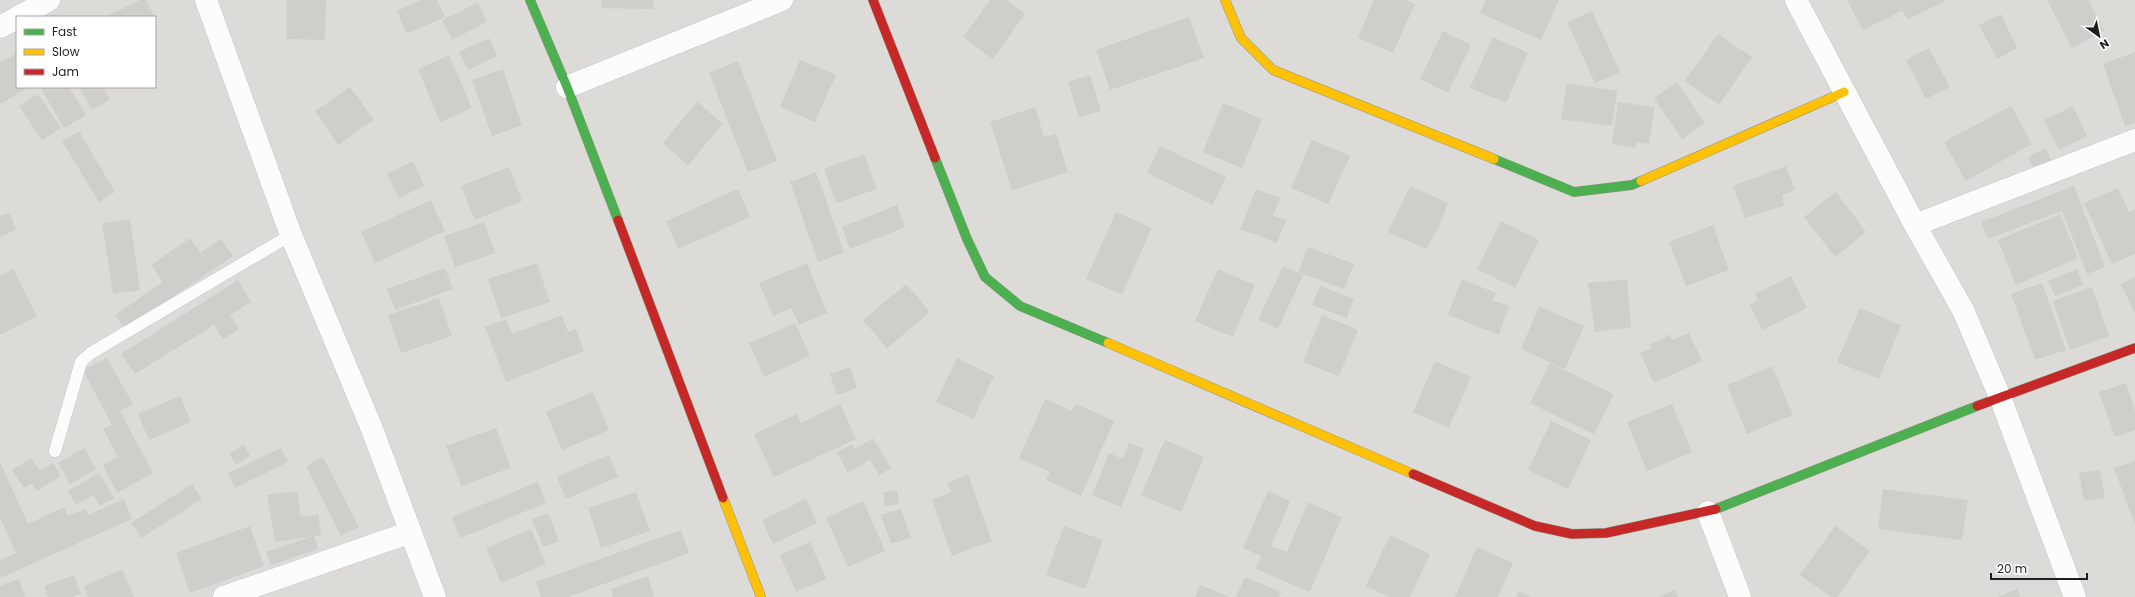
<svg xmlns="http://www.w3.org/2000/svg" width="2135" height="597" font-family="Poppins,sans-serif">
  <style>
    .residential { fill: #dcdbd8; fill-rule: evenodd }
    .building { fill: #cfceca }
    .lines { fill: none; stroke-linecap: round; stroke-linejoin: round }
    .lane-casing { stroke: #c5c5c3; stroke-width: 13 }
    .street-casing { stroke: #c5c5c3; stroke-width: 23 }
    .fast-casing { stroke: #929680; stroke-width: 10 }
    .slow-casing { stroke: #929680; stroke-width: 10 }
    .jam-casing { stroke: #929680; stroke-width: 10 }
    .lane { stroke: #fcfcfb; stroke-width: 12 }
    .street { stroke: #fcfcfb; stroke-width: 22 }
    .fast { stroke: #4caf50; stroke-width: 9 }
    .slow { stroke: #ffc107; stroke-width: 9 }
    .jam { stroke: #c62828; stroke-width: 9 }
  </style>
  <rect width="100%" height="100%" fill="#edece7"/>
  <path class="residential" d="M0 0H2135V597H0ZM17 17H155V87H17Z"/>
  <path class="building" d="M140 0H146L155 17H105Z
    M287 0H326L325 40 286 39Z
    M421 0H437L445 17 407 34 397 11Z
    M602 0H654L653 9 601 8Z
    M990 0H1006L1025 14 993 59 963 37Z
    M1374 0H1406L1415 4 1393 53 1358 38Z
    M1486 0H1559L1541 40 1480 13Z
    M1847 0H1947L1908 19 1902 11 1863 30Z
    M2047 0H2088L2104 31 2072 48Z
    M478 3 487 22 452 40 442 20Z
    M1592 11 1620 72 1595 83 1567 22Z
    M2001 14 2017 48 1997 59 1979 25Z
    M1189 17 1204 58 1110 90 1096 50Z
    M1443 31 1471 45 1448 93 1420 79Z
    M1718 34 1752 57 1719 105 1685 81Z
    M1493 37 1528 53 1506 103 1470 88Z
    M489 38 497 56 468 70 459 52Z
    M1929 48 1950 87 1926 99 1906 60Z
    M2135 52V123L2125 126 2103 64Z
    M17 53V87H29L0 104V63Z
    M449 55 472 108 440 122 418 69Z
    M800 60 836 75 815 122 780 107Z
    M738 61 777 161 748 172 709 73Z
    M503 69 522 125 492 136 472 80Z
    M1090 75 1101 111 1079 117 1068 82Z
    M1677 82 1705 123 1682 139 1654 98Z
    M1567 83 1617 91 1612 126 1561 119Z
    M40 87H69L86 115 64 128Z
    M79 87H103L110 99 92 110Z
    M350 87 374 120 338 145 315 111Z
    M38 94 61 128 42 140 19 106Z
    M697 102 723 124 688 165 663 143Z
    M1618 102 1655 107 1649 144 1636 142 1635 148 1612 144Z
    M1223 103 1262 119 1242 168 1203 152Z
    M2011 106 2032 144 1966 181 1944 142Z
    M2073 106 2087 136 2059 150 2044 120Z
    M1035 107 1044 137 1056 134 1068 172 1012 190 990 122Z
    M79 131 115 192 99 202 62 141Z
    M1312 140 1350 156 1328 204 1291 188Z
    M1160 146 1226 177 1213 205 1147 173Z
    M2045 148 2054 165 2037 174 2028 157Z
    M864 154 877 189 836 203 824 169Z
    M413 161 424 186 399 198 387 174Z
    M1786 166 1795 190 1782 195 1784 206 1745 218 1733 186Z
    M509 167 522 201 475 220 461 186Z
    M816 172 844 252 818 262 790 182Z
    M1410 186 1448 203 1439 227 1426 249 1388 232Z
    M2074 186 2105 267 2087 274 2062 211 1988 239 1981 222Z
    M2118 188 2129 212 2135 209V254L2112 264 2084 203Z
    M738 189 750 217 678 249 666 221Z
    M1256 189 1280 198 1273 216 1286 220 1277 243 1240 229Z
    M1836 192 1866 232 1835 257 1804 217Z
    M431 200 445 231 375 263 361 232Z
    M897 205 905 227 850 249 842 227Z
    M1116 212 1152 228 1122 294 1086 279Z
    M10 213 16 230 0 237V216Z
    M2060 214 2078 258 2016 285 1998 240Z
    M130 219 140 290 113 294 102 223Z
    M1501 221 1539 240 1515 288 1477 269Z
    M484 222 495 253 455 267 444 236Z
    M1713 225 1729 270 1686 286 1669 242Z
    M190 238 200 253 221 239 233 256 125 329 115 315 163 282 151 265Z
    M1308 247 1354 264 1344 289 1298 272Z
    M537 263 550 302 501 318 488 279Z
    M807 263 827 313 799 325 791 308 773 316 759 283Z
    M1283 266 1303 275 1278 329 1258 320Z
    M445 268 453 289 395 310 387 289Z
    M13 269 37 316 0 335V276Z
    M1218 269 1255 285 1233 337 1195 321Z
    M2077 269 2083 285 2055 296 2048 281Z
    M1791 276 1807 308 1762 330 1750 305 1758 300 1755 294Z
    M2135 277V314L2121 284Z
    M1462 279 1496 293 1492 300 1509 306 1499 335 1448 315Z
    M1627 279 1631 327 1595 332 1588 283Z
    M238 280 251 302 230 315 239 329 223 339 214 325 135 374 121 354Z
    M2042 283 2066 350 2035 360 2011 294Z
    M906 284 930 312 887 348 863 320Z
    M1320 286 1354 299 1347 318 1312 305Z
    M2092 287 2109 336 2070 350 2053 301Z
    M439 298 452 336 401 353 388 315Z
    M1539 306 1584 326 1565 369 1521 349Z
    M1860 308 1901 325 1879 379 1837 362Z
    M562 315 568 332 576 329 584 351 506 382 485 327 506 319 512 334Z
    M1322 315 1358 330 1339 376 1303 362Z
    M795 323 810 356 764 377 749 343Z
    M1689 333 1702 361 1654 383 1640 353 1652 348 1650 344 1670 335 1672 340Z
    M107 358 133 404 120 411 153 473 117 493 103 465 118 457 103 429 112 425 83 370Z
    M957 358 994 376 973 419 936 402Z
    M1435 361 1471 377 1449 428 1413 412Z
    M1550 363 1614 394 1594 434 1530 403Z
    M1772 366 1793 415 1747 434 1727 385Z
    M850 367 857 388 837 395 830 374Z
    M2126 383 2135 411V430L2115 437 2099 392Z
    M593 392 609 430 562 450 546 412Z
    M180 396 191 422 149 440 138 414Z
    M1045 399 1072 411 1076 404 1114 421 1081 496 1046 480 1050 472 1019 458Z
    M840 404 856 439 774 477 754 434 797 414 801 423Z
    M1672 404 1692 452 1647 471 1627 422Z
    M1551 421 1591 440 1568 489 1528 470Z
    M496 428 511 468 461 486 446 446Z
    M873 438 891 468 879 475 870 460 848 473 837 452 852 444 855 449Z
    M1165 440 1204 457 1181 512 1141 495Z
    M1129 443 1144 449 1121 507 1092 495 1109 453 1123 459Z
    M243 444 250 456 236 465 229 454Z
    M84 448 96 469 70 484 58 463Z
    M281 448 288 462 235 488 228 473Z
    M609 455 618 477 566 499 557 477Z
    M323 457 359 527 341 536 306 466Z
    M31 458 40 471 53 463 61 476 37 491 32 483 24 488 12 470Z
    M2135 461V524L2114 468Z
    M0 462 28 524 64 507 68 516 85 509 88 515 124 499 132 519 0 578V560L16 553 0 518Z
    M2100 470 2105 498 2084 501 2079 473Z
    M99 473 114 498 100 506 94 495 76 505 68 491Z
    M968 475 992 541 952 556 932 500 951 492 947 483Z
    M538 482 546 503 460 538 452 517Z
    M192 484 202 499 141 538 131 523Z
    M1883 489 1968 500 1962 540 1878 529Z
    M897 490 899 504 885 506 883 492Z
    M297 491 301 517 318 514 321 535 275 542 267 495Z
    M1268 491 1290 501 1271 546 1287 552 1308 502 1342 517 1310 592 1256 569 1261 556 1243 548Z
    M636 492 650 531 601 548 588 508Z
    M806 499 817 523 773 544 762 520Z
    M863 501 885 551 848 567 826 518Z
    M901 509 911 538 891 544 881 515Z
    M548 513 559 541 543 547 532 519Z
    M250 526 264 566 190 593 176 553Z
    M1064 526 1103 540 1085 589 1046 575Z
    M1835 526 1870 551 1837 597H1831L1800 575Z
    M531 529 546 564 501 583 486 548Z
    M681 530 689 553 568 597H541L536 582Z
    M1390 535 1430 554 1410 597H1390L1366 586Z
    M314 536 318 549 271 565 266 552Z
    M810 542 826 579 796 592 780 555Z
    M1477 547 1513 563 1498 597H1455Z
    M122 570 134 597H88L84 586Z
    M74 575 81 594 72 597H48L44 586Z
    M648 576 654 597H613L611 589Z
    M1245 577 1281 592 1279 597H1236Z
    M19 579 25 597H0V586Z
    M1200 585 1230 597H1195Z
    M2017 589 2020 597H1998Z
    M1675 590 1678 597H1658Z
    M1519 591 1531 597H1516Z"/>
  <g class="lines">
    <defs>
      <path id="lane" d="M55 451 81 362 91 353 291 235"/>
      <path id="street" d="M206 0 291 235 372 429 435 597
        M1796 0 1915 225 1963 310 2000 397 2075 597
        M18 17 49 0
        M0 27 17 18
        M567 87 782 0
        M1915 225 2135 140
        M1708 512 1740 597
        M224 597 411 532"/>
      <path id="fast" d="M530 0 567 87 618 220
        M935 158 967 239 985 277 1020 306 1108 343
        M1494 159 1574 192 1632 185 1641 181
        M1716 509 1977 406"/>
      <path id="slow" d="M1225 0 1241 38 1273 70 1494 159
        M1641 181 1844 92
        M1108 343 1413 474
        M723 498 761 597"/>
      <path id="jam" d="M873 0 935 158
        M618 220 723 498
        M1977 406 2135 348
        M1413 474 1535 526 1572 534 1606 533 1716 509"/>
    </defs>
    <use href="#lane" class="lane-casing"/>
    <use href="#street" class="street-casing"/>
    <use href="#fast" class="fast-casing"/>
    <use href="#slow" class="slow-casing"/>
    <use href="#jam" class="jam-casing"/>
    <use href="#lane" class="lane"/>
    <use href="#street" class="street"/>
    <use href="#fast" class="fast"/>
    <use href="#slow" class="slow"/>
    <use href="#jam" class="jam"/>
  </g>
  <rect x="16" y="16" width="140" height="72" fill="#ffffff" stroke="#a5a5a5"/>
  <rect x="24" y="29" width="20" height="6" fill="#4caf50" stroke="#a5a5a5"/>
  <text x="52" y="36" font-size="12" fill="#1e1e1e">Fast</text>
  <rect x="24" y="49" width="20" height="6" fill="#ffc107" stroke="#a5a5a5"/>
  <text x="52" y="56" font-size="12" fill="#1e1e1e">Slow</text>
  <rect x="24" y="69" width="20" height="6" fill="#c62828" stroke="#a5a5a5"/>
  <text x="52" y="76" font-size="12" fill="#1e1e1e">Jam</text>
  <g transform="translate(2099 36) rotate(147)" stroke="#ffffff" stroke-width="3" paint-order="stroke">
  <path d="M0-3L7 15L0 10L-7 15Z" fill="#1e1e1e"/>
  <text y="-6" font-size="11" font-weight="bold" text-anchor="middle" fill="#1e1e1e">N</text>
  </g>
  <path d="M1991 573v6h96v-6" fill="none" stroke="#1e1e1e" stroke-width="2"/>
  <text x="1997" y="573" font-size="12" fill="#1e1e1e" stroke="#ffffff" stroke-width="3" paint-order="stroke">20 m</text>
</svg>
